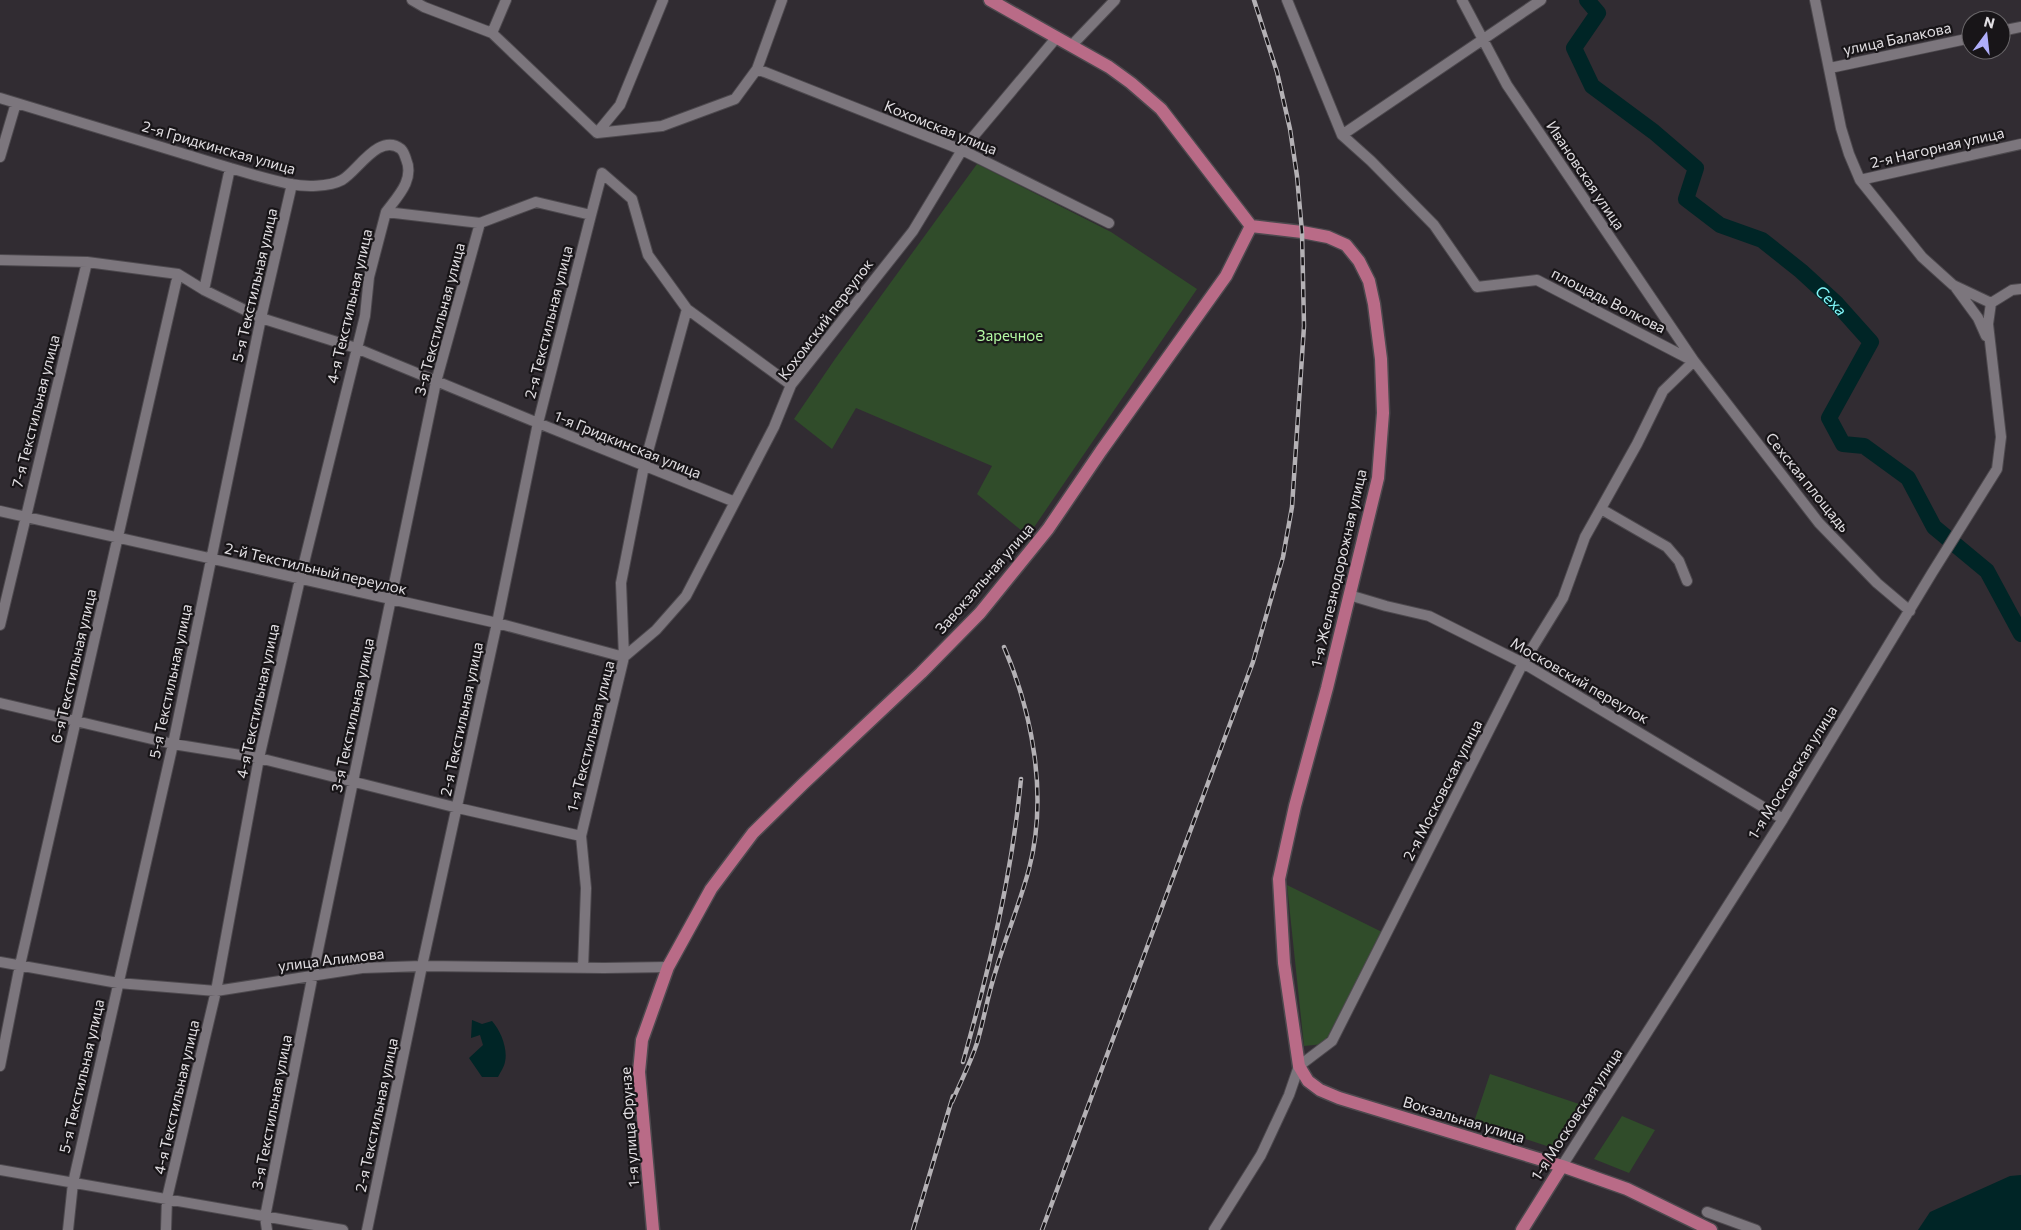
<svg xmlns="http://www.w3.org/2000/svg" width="2021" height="1230" font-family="Commissioner,sans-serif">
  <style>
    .green { fill: #304c2a }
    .water { fill: #002526 }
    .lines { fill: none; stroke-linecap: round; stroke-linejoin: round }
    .river { stroke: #002526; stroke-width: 16 }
    .minor-casing { stroke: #4d494e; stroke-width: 12 }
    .major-casing { stroke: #4d494e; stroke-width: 15 }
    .minor { stroke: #7c767d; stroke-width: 10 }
    .major { stroke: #b96b87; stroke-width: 12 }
    .rail-casing { stroke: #b4b1b5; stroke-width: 4.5 }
    .rail { stroke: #181518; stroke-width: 2.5; stroke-dasharray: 8; stroke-linecap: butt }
    .labels { text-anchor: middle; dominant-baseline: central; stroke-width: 4.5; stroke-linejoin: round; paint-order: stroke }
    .street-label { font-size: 15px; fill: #e2dfe3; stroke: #181518 }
    .park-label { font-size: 15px; fill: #b4faa4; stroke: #181518 }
    .water-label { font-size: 16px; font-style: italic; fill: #83f9fc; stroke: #181518 }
  </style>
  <rect width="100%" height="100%" fill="#312c32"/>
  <path class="green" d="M977 164 1111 232 1197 289 1028 536 977 494 992 466 856 408 832 449 794 419 835 359Z
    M1287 885 1382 932 1324 1044 1304 1046Z
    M1490 1074 1588 1107 1559 1150 1474 1122Z
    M1622 1116 1655 1130 1629 1173 1594 1159Z"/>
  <path class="water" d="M472 1020 482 1024 492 1021C501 1031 508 1049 505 1062 504 1067 500 1073 498 1077H482L469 1058 483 1045 480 1035 471 1038Z
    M2021 1175V1230H1918L1930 1212 2010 1176Z"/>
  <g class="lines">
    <path class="river" id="s1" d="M1587 0 1598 13 1574 48 1592 86 1654 132 1696 168 1686 199 1720 225 1762 240 1801 271 1837 304 1871 342 1829 418 1843 444 1864 446 1908 478 1934 527 1987 571 2021 634"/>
    <defs>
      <path id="minor" d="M412 0 424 7 492 33 597 133 662 126 735 99 757 69 782 0
        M1287 0 1342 135 1371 161 1434 225 1477 287 1537 280 1693 361
        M1462 0 1507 85 1694 361 1819 523 1877 583 1910 611
        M1815 0 1841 128 1849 154 1860 180 1922 257 1953 285 1991 303
        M2001 31 2021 27
        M492 33 506 0
        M1072 45 1115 0
        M1830 68 1971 38
        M757 69 962 150 1109 223
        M0 98C60 116 121 135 181 153 217 164 253 176 290 184 305 187 329 187 342 180 357 172 379 132 401 149 404 152 405 156 406 159 415 180 397 197 386 212L480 223 536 202 591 215 602 173 632 199 648 255 687 309 791 385
        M597 133 620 105 663 0
        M1342 135 1541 0
        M0 157 16 103
        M1860 180 2021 144
        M0 260 87 262 178 274 204 290 261 318 356 348 538 423 735 502
        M1956 288 1978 318 1986 336
        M204 290 230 168
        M1991 303 2012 290 2021 289
        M1601 509 1667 547 1679 561 1687 581
        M0 511 497 623 624 657 656 630 686 596 774 427 791 385 913 231 962 150 1057 37
        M1349 595 1386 606 1429 616 1523 663 1783 819
        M0 625 87 262
        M0 703 173 744 259 758 458 808 581 836
        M0 962 118 983 216 991 362 968 422 966 604 968 668 967
        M583 968 586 888 581 836 624 657 621 583 644 466 687 309
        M0 1066 20 965 178 274
        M1562 1166 1783 819 1932 573 1997 469 2001 437 1988 324 1991 303
        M0 1170 343 1230
        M1707 1212 1756 1230
        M68 1230 73 1183 173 744 261 318 292 184
        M166 1230 167 1198 216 991 259 758 300 579 365 316 369 277 386 212
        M267 1230 265 1217 313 974 436 382 480 223
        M367 1230 422 966 497 623 538 423 591 215
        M1214 1230 1261 1155 1289 1095 1299 1066 1332 1041 1523 663 1563 598 1585 537 1637 444 1663 391 1694 361"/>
      <path id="major" d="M990 0 1109 67 1131 83 1161 109 1251 226
        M1251 226 1302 232 1328 237 1346 245 1359 261 1369 281 1374 304 1381 359 1383 413 1378 478 1327 688 1295 806 1279 879 1284 963 1299 1066 1308 1081 1320 1090 1339 1098 1562 1166 1627 1189 1711 1230
        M653 1230 639 1072 642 1040 668 967 711 889 753 833 803 784 921 673 980 613 1048 529 1101 451 1226 276 1251 226
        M1522 1230 1562 1166"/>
    </defs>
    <use href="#minor" class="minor-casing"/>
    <use href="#major" class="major-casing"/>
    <use href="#minor" class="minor"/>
    <use href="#major" class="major"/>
    <defs>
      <path id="rail" d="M963 1062C989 970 1012 875 1021 779
        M952 1102C960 1083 970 1064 977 1043 984 1019 988 994 996 970 1006 936 1020 903 1029 869 1048 797 1033 714 1004 647
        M913 1230 953 1096
        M1042 1230 1253 662 1283 557 1292 507 1304 326 1302 232 1297 176 1290 129 1277 72 1254 0"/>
    </defs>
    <use href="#rail" class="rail-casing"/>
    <use href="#rail" class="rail"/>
  </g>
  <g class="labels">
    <g class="street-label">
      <text transform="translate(1897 38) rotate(-12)">улица Балакова</text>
      <text transform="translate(941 127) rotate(22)">Кохомская улица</text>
      <text transform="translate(219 147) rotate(16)">2-я Гридкинская улица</text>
      <text transform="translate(1937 147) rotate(-13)">2-я Нагорная улица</text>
      <text transform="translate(1586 175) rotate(56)">Ивановская улица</text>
      <text transform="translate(254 285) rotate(-77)">5-я Текстильная улица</text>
      <text transform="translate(1609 300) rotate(27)">площадь Волкова</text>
      <text transform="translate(349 306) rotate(-77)">4-я Текстильная улица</text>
      <text transform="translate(439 319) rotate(-75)">3-я Текстильная улица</text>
      <text transform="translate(825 319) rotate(-53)">Кохомский переулок</text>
      <text transform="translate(548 322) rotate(-76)">2-я Текстильная улица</text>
      <text transform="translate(35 411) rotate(-76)">7-я Текстильная улица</text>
      <text transform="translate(628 444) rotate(22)">1-я Гридкинская улица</text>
      <text transform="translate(1808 482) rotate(51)">Сехская площадь</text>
      <text transform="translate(316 568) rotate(13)">2-й Текстильный переулок</text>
      <text transform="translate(1338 568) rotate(-77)">1-я Железнодорожная улица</text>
      <text transform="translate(984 578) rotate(-49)">Завокзальная улица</text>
      <text transform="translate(73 666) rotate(-77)">6-я Текстильная улица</text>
      <text transform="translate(1580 680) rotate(30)">Московский переулок</text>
      <text transform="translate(170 681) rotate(-78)">5-я Текстильная улица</text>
      <text transform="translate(257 701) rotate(-78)">4-я Текстильная улица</text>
      <text transform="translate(352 715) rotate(-78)">3-я Текстильная улица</text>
      <text transform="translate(461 719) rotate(-78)">2-я Текстильная улица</text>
      <text transform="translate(590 736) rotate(-76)">1-я Текстильная улица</text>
      <text transform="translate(1792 772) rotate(-58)">1-я Московская улица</text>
      <text transform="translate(1442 790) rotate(-63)">2-я Московская улица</text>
      <text transform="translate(331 959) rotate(-7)">улица Алимова</text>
      <text transform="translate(81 1076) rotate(-77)">5-я Текстильная улица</text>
      <text transform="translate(176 1097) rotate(-77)">4-я Текстильная улица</text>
      <text transform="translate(271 1112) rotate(-79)">3-я Текстильная улица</text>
      <text transform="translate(1576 1114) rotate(-57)">1-я Московская улица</text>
      <text transform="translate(376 1115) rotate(-78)">2-я Текстильная улица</text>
      <text transform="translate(1464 1119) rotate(17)">Вокзальная улица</text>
      <text transform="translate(629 1127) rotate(-94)">1-я улица Фрунзе</text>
    </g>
    <g class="park-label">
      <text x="1010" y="335">Заречное</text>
    </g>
    <g class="water-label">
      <text stroke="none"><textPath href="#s1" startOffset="446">Сеха</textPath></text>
    </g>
  </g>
  <g transform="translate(1986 35) rotate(15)"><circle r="24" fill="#181518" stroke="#696669"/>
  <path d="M0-4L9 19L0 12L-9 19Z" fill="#afaefa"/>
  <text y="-8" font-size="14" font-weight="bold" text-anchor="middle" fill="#e2dfe3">N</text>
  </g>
</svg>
